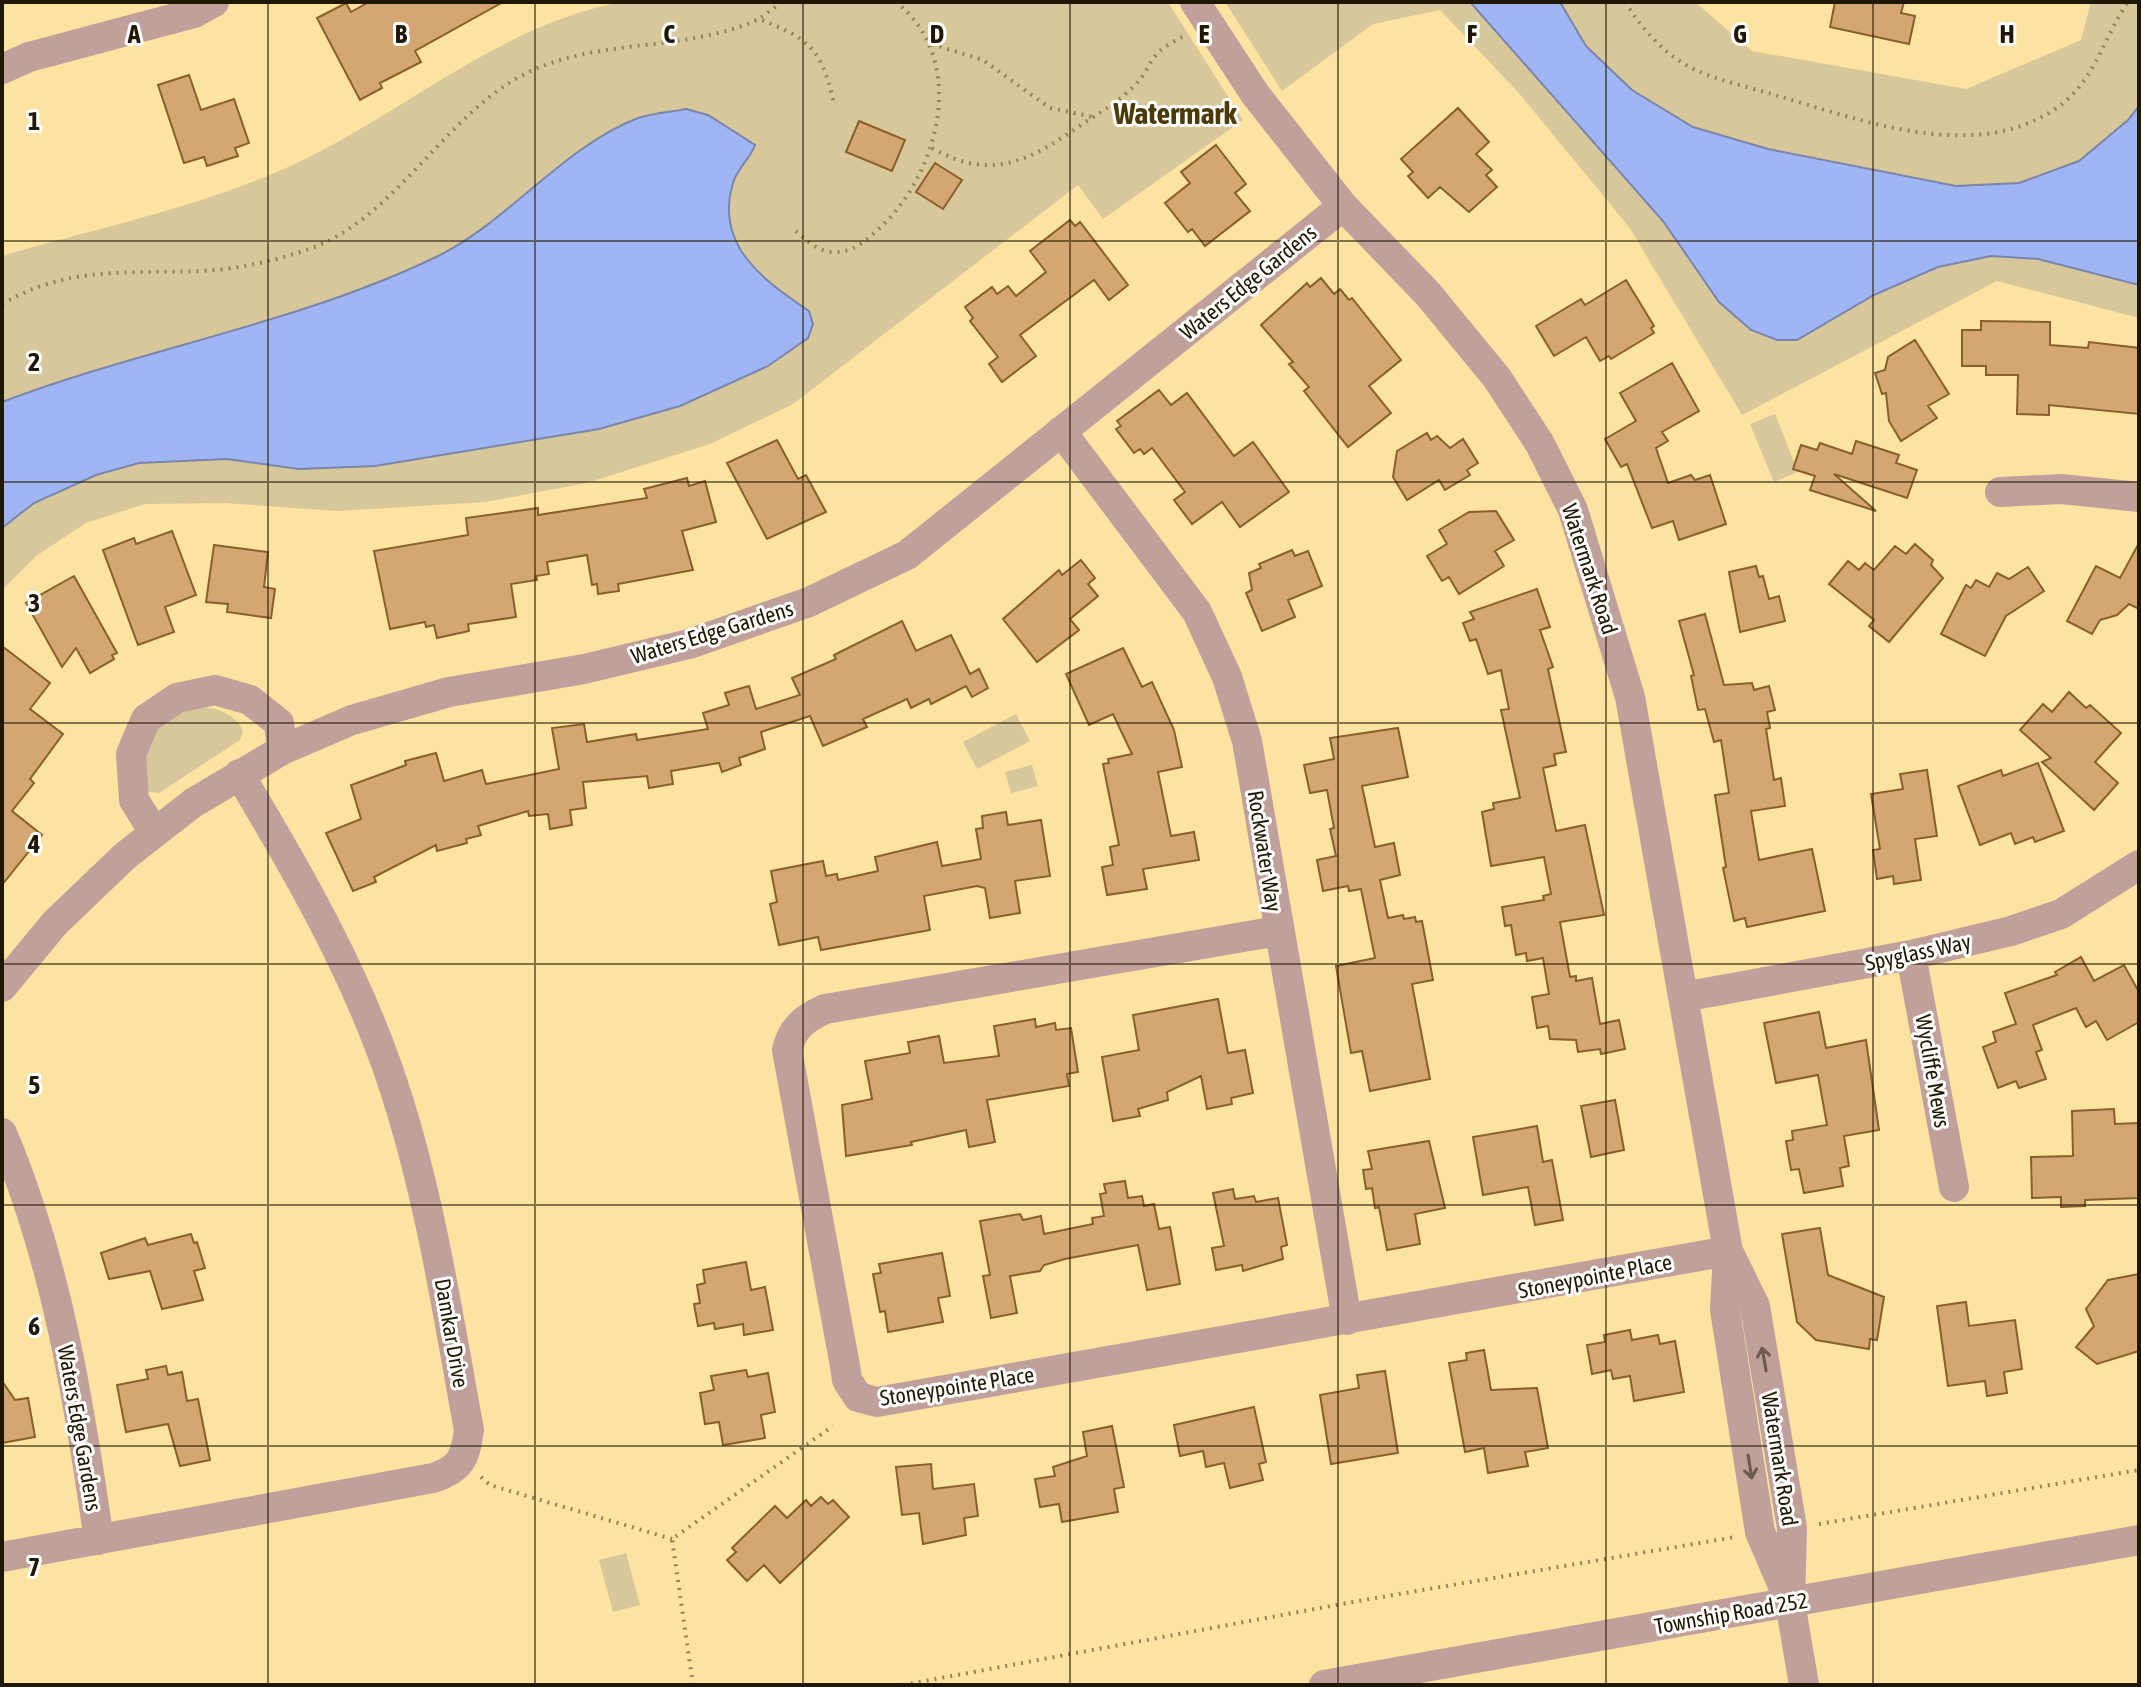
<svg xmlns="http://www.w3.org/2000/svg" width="2141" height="1687" font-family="'Asap Condensed',sans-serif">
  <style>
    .green { fill: #d7c79a }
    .water { fill: #a0b5f4; stroke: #7a86ab; stroke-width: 2 }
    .building { fill: #d4a672; stroke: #895f2b; stroke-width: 2 }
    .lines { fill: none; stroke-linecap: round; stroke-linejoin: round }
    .path { stroke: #958456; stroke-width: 4; stroke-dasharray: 2 6; stroke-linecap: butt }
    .minor { stroke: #c0a09a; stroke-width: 30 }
    .oneway { stroke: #705c4d }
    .grid { fill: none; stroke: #201700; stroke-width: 2; stroke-opacity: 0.55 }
    .labels { text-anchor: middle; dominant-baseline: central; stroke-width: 6; stroke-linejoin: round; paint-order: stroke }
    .street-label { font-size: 22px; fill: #201700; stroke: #fff }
    .district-label { font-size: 30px; font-weight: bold; fill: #4b3a05; stroke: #fff }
    .grid-label { font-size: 26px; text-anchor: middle; font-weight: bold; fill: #201700; stroke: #fff; stroke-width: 6; stroke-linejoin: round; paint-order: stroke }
  </style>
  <rect width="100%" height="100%" fill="#fce3a2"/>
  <path class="green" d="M621 2H1168L1243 120 1103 219 1078 185 793 404 710 444 587 483 486 502 336 511 224 503 145 504 86 523 36 556 2 590V256C101 227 203 207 297 163 406 111 500 25 621 2Z
    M1225 2H1695L1752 51 1966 89 2081 40 2091 2H2139V318L1997 281 1742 415 1629 227 1518 92 1440 10 1373 24 1282 91Z
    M1775 414 1798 472 1774 482 1750 424Z
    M198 707C217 708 234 712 243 731L240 740 159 793 144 791C139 780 142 772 145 760 153 717 158 721 198 707Z
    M1016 714 1030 741 977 769 963 742Z
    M1032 765 1038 786 1011 793 1005 772Z
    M626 1553 640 1605 613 1612 599 1560Z"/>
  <path class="water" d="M1470 2H1560L1586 46 1632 90 1693 127 1768 149 1956 186 2019 183 2079 161 2128 120 2139 106V285L2038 259 1991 256 1938 267 1874 295 1797 340H1777L1751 330 1719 302 1663 221Z
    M686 109 708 115 755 145C750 159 737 169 733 183 714 245 764 281 809 311L813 324 808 338 768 366 680 406 599 429 375 466 299 469 226 459 139 463 96 475 34 503 2 528V402C144 348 296 324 434 258 508 223 561 148 638 118 653 113 671 112 686 109Z"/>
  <path class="building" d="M369 2H503L415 51 421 62 380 83 382 88 360 100 317 18 346 3 351 12Z
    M1835 2H1904L1901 13 1915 16 1909 44 1830 27Z
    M189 75 201 110 234 99 249 143 235 148 238 156 207 166 204 157 184 163 158 85Z
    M1458 108 1489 142 1476 154 1492 170 1486 175 1497 187 1469 212 1440 187 1428 198 1408 176 1413 172 1401 159Z
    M859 121 905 140 892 171 846 152Z
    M1216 145 1246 184 1235 193 1250 211 1205 246 1192 229 1188 232 1165 203 1190 183 1181 172Z
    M935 163 962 180 943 209 916 192Z
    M1070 220 1075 226 1080 222 1128 285 1109 300 1094 280 1020 335 1036 356 1002 382 989 364 998 357 970 321 973 318 965 307 992 287 997 294 1008 286 1016 296 1046 272 1030 251Z
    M1321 278 1334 294 1340 289 1349 300 1352 298 1401 360 1369 386 1391 413 1348 447 1304 391 1309 387 1289 364 1293 362 1261 325 1307 283 1310 287Z
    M1626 280 1654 326 1651 328 1654 333 1611 359 1609 356 1600 361 1586 337 1554 356 1536 326 1581 299 1585 305Z
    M1981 321 2050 322V345L2088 348 2089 342 2139 348V414L2049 405V415L2017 414 2018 375H1986V366H1962V330H1981Z
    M1915 340 1949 394 1928 406 1937 418 1901 441 1889 421 1886 393 1882 394 1875 373 1885 370 1888 357Z
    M1672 363 1699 411 1662 432 1668 441 1656 448 1668 483 1691 475 1695 480 1710 475 1726 524 1679 540 1673 521 1652 528 1627 464 1621 467 1605 439 1636 421 1620 393Z
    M1159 390 1171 405 1187 393 1234 456 1253 442 1289 492 1240 527 1222 502 1192 524 1174 500 1185 492 1152 448 1144 454 1140 449 1134 453 1116 429 1121 426 1117 421Z
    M1427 433 1431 440 1437 436 1450 448 1463 439 1478 463 1467 470 1470 475 1445 490 1439 480 1407 500 1393 477 1397 451Z
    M777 440 798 479 806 475 826 512 767 539 727 463Z
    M1856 441 1899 455 1896 463 1917 470 1907 498 1834 474 1876 511 1810 490 1815 476 1793 469 1801 445 1817 450 1820 443 1852 454Z
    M687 478 689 486 705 481 716 522 682 531 693 570 618 584 619 591 598 594 597 584 592 585 587 555 547 562 549 574 536 576 537 580 511 584 516 617 468 624 469 631 437 638 434 625 426 627 425 622 390 629 374 551 468 535 466 518 538 508V515L647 498 644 489Z
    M1496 511 1514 540 1495 551 1504 566 1459 594 1449 577 1442 581 1427 556 1447 544 1439 530 1469 512Z
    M172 531 196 595 165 607 174 632 138 645 103 550 134 538 136 544Z
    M2139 543V609L2129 604 2117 615 2100 620 2092 634 2067 621 2096 566 2120 578Z
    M1915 544 1933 560 1931 565 1943 578 1889 642 1869 626 1874 620 1829 584 1848 561 1859 570 1865 563 1874 570 1895 546 1906 554Z
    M214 545 268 552 264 587 275 589 271 618 227 612 228 604 206 602Z
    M1292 550 1295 556 1308 551 1322 586 1288 600 1295 617 1262 631 1246 593 1252 590 1249 573 1261 568 1259 564Z
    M1081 560 1095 578 1088 584 1098 596 1070 619 1079 630 1037 662 1003 619 1059 570 1062 575Z
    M1756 566 1759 577 1763 576 1769 599 1779 596 1785 621 1740 632 1729 572Z
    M2028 567 2044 591 2006 616 1985 656 1941 634 1966 585 1971 588 1976 580 1989 587 1997 573 2009 579Z
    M74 576 117 653 112 655 114 659 90 673 76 648 62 667 26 603Z
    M1537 589 1550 627 1540 630 1553 667 1548 669 1566 752 1554 754 1556 765 1543 768 1556 831 1585 825 1604 915 1560 922 1570 977 1576 976V981L1592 978 1600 1024 1619 1020 1625 1049 1601 1054 1600 1049 1578 1052 1576 1040 1550 1039 1548 1026 1537 1028 1532 997 1549 994 1543 958 1527 961 1526 953 1516 955 1511 925 1505 926 1502 907 1544 900 1543 896 1551 894 1544 857 1491 866 1482 812 1494 809 1493 803 1520 798 1501 710 1509 709 1501 670 1488 674 1476 639 1470 641 1463 623 1474 619 1470 612Z
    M1705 614 1724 685 1752 683 1754 690 1769 686 1775 710 1767 712 1770 728 1766 729 1774 780 1781 778 1785 806 1751 811 1759 860 1812 849 1825 911 1747 927 1745 918 1734 921 1723 868 1726 867 1715 795 1729 793 1721 740 1714 742 1705 709 1698 710 1691 676 1694 675 1679 621Z
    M902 621 916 651 951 635 970 674 979 669 988 688 972 697 966 686 931 704 929 699 911 708 907 699 863 719 867 727 823 746 810 716 761 732 765 749 739 758 741 765 722 772 719 763 671 771 673 784 649 788 647 776 583 782 586 808 570 810 572 825 550 829 548 814 529 816 528 811 478 826 481 835 466 839 467 843 437 851 436 845 374 877 376 882 353 891 326 833 361 819 351 785 406 765 405 761 436 753 444 781 482 770 486 784 559 769 552 728 584 724 587 742 636 734 637 740 708 729 703 713 729 705 725 693 749 686 756 709 800 695 792 678 836 659 834 655Z
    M2 646 50 683 30 709 63 734 30 779 34 783 12 811 42 835 2 885Z
    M1123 648 1142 687 1152 682 1174 730 1182 767 1158 772 1171 836 1194 832 1199 860 1143 869 1147 889 1107 895 1102 867 1113 865 1110 847 1119 845 1103 764 1109 763 1108 759 1132 754 1113 714 1089 725 1066 674Z
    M2069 692 2086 708 2090 705 2121 733 2095 762 2118 783 2094 810 2042 762 2051 758 2020 730 2043 704 2052 712Z
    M1398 728 1408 777 1362 786 1375 847 1394 843 1400 875 1380 880 1388 918 1403 915 1404 919 1415 917 1416 922 1422 921 1433 980 1412 984 1430 1079 1370 1091 1362 1051 1351 1053 1336 966 1375 958 1361 889 1349 891 1348 886 1323 891 1317 860 1336 856 1330 829 1334 828 1327 790 1310 793 1304 765 1334 759 1330 738Z
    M2038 763 2064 831 2035 842 2033 837 2015 844 2011 833 1980 845 1958 786 2001 770 2003 776Z
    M1927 770 1937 836 1915 839 1921 880 1894 884 1893 876 1877 879 1873 850 1880 849 1871 794 1903 789 1900 774Z
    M1006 812 1008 825 1041 820 1050 876 1015 881 1020 913 990 918 985 888 977 886 924 896 930 930 821 950 818 937 779 945 770 904 777 902 771 871 823 861 826 876 837 874 838 880 878 871 875 857 937 842 942 866 981 859 976 829 983 828 982 816Z
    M2081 957 2094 981 2124 965 2139 992V1022L2107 1040 2096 1021 2086 1027 2076 1008 2033 1025 2042 1050 2036 1052 2046 1079 2019 1088 2016 1081 1998 1088 1983 1047 1996 1042 1993 1032 2016 1024 2005 993 2057 975 2055 972Z
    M1218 999 1228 1053 1245 1050 1253 1093 1231 1098 1232 1104 1207 1109 1201 1076 1167 1092 1168 1100 1138 1109 1140 1116 1113 1121 1102 1057 1139 1050 1133 1015Z
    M1819 1012 1826 1048 1866 1040 1879 1130 1844 1136 1849 1166 1840 1168 1843 1186 1804 1193 1799 1169 1791 1170 1786 1141 1793 1140 1792 1131 1827 1125 1818 1075 1776 1083 1764 1023Z
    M1035 1019 1036 1027 1055 1023 1056 1030 1071 1028 1078 1072 1067 1074 1069 1086 987 1100 995 1142 969 1147 966 1130 911 1142 912 1145 846 1156 842 1105 872 1099 865 1061 910 1053 908 1042 939 1036 944 1063 999 1056 994 1026Z
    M1615 1100 1624 1150 1591 1157 1581 1106Z
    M2114 1109 2115 1124 2139 1123V1198L2085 1200V1206L2061 1207V1197L2032 1198 2031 1157 2073 1156 2072 1111Z
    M1537 1126 1543 1162 1552 1160 1563 1220 1535 1225 1528 1187 1483 1195 1473 1137Z
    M1429 1141 1445 1208 1415 1214 1420 1244 1387 1250 1379 1207 1375 1208 1372 1188 1366 1189 1363 1170 1372 1169 1368 1151Z
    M1125 1181 1128 1198 1142 1196 1144 1206 1154 1204 1159 1229 1170 1227 1180 1284 1147 1290 1138 1245 1065 1259 1044 1265 1040 1271 1010 1276 1017 1313 991 1318 983 1276 990 1275 980 1221 1020 1214 1023 1220 1041 1216 1044 1234 1093 1224 1092 1218 1104 1216 1100 1194 1106 1193 1104 1184Z
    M1233 1189 1235 1199 1254 1196 1256 1202 1278 1198 1287 1245 1281 1247 1283 1259 1243 1271 1242 1265 1216 1270 1212 1248 1224 1246 1213 1193Z
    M1820 1228 1828 1275 1884 1297 1877 1340 1870 1339 1869 1349 1816 1340 1797 1322 1782 1234Z
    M191 1234 194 1243 197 1242 205 1268 194 1271 203 1300 162 1309 150 1271 109 1279 101 1253 145 1238 148 1245Z
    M942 1253 950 1296 938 1298 943 1322 888 1332 885 1311 880 1312 873 1274 881 1273 879 1264Z
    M746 1262 751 1290 765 1287 773 1330 744 1335 743 1324 715 1329 714 1323 698 1326 694 1304 700 1303 697 1285 705 1283 703 1270Z
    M2139 1274V1351L2097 1364 2076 1347 2094 1326 2086 1309 2108 1280Z
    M1966 1302 1969 1326 2015 1320 2022 1369 2004 1372 2007 1393 1987 1396 1985 1381 1948 1386 1937 1306Z
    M1630 1330 1632 1340 1658 1335 1660 1344 1675 1341 1684 1392 1634 1401 1630 1376 1613 1379 1611 1370 1592 1374 1587 1345 1605 1342 1604 1335Z
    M1484 1350 1491 1390 1537 1388 1548 1448 1525 1452 1528 1466 1488 1473 1484 1448 1465 1452 1449 1363 1467 1360 1466 1353Z
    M166 1366 168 1375 182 1372 187 1401 198 1399 210 1460 180 1466 168 1424 126 1432 117 1385 148 1379 146 1370Z
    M746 1370 748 1377 768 1373 775 1412 761 1415 765 1438 723 1445 719 1422 705 1424 700 1393 714 1390 711 1376Z
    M1385 1371 1398 1453 1331 1464 1320 1395 1359 1388 1357 1375Z
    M2 1381 15 1400 28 1398 35 1437 2 1443Z
    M1254 1407 1266 1462 1259 1464 1263 1480 1230 1488 1224 1463 1206 1467 1203 1451 1180 1456 1174 1425Z
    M1112 1426 1124 1487 1114 1489 1118 1512 1062 1522 1059 1504 1040 1507 1035 1479 1055 1476 1053 1467 1087 1456 1083 1432Z
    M931 1464 933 1489 974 1484 978 1516 964 1518 966 1535 923 1544 919 1513 902 1515 896 1467Z
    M821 1497 828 1504 833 1500 849 1517 780 1583 764 1565 747 1581 727 1560 736 1552 732 1548 775 1506 787 1518 806 1500 811 1506Z"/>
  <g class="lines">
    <path class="path" d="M782 2 759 19C811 39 822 50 834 104
      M1625 2C1640 25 1655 44 1678 60 1706 79 1743 85 1775 95 1861 120 1976 165 2058 107 2095 81 2103 38 2128 2
      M932 44 983 60 1050 108 1093 117
      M932 148C993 183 1032 159 1084 123 1103 111 1122 99 1138 82 1146 73 1150 60 1159 52 1166 45 1177 40 1185 35
      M796 231C806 240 817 251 832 252 854 254 870 237 884 224 941 167 967 58 896 2
      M2 304C70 265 128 274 202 271 238 269 275 261 309 249 393 220 442 120 519 77 593 36 684 54 759 19
      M481 1477 490 1485 672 1539
      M1819 1524 2139 1470
      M693 1685 672 1539 833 1426
      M903 1685 1358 1601 1735 1537"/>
    <path class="minor" d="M1195 2 1255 94 1343 206 1428 294 1497 378 1540 444 1573 510 1630 697 1728 1251 1725 1310 1760 1532 1790 1602
      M2 69 29 57 194 13 214 2
      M1061 431 1197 612 1227 677 1247 741 1347 1320
      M2000 492 2061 489 2139 497
      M154 832 134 800 131 754 146 719 177 698 215 690 250 700 279 723 282 750
      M1278 931 825 1009C805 1018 792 1028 787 1050L845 1366 847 1380 858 1397 877 1402 1728 1251
      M1911 955 1954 1187
      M2 987 55 923 125 856 193 803 282 750 352 720 449 692 584 669 689 644 809 602 907 555 1343 206
      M1683 997 1911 955 2011 931 2061 914 2139 865
      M2 1133C57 1263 79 1401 99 1540
      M1729 1253 1755 1306 1792 1528 1790 1602 1804 1685
      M2 1557 433 1478C461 1469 465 1458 469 1430 448 1316 431 1201 395 1090 359 978 300 875 239 774
      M1324 1685 2139 1540"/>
  </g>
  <defs><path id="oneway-shaft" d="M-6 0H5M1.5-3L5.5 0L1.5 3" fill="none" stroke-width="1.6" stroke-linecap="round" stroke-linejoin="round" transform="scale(2)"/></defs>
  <g class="oneway">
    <use href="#oneway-shaft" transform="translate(1764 1359) rotate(-100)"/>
    <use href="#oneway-shaft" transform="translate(1750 1467) rotate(81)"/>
  </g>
  <path class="grid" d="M268 2V1685M535 2V1685M803 2V1685M1070 2V1685M1338 2V1685M1606 2V1685M1873 2V1685M2 241H2139M2 482H2139M2 723H2139M2 964H2139M2 1205H2139M2 1446H2139"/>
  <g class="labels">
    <g class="street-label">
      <text transform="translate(1248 282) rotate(-39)">Waters Edge Gardens</text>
      <text transform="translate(1590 569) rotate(72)">Watermark Road</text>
      <text transform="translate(712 632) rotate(-17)">Waters Edge Gardens</text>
      <text transform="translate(1265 851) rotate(81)">Rockwater Way</text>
      <text transform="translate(1918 952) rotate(-12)">Spyglass Way</text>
      <text transform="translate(1933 1071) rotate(80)">Wycliffe Mews</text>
      <text transform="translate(1595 1276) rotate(-11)">Stoneypointe Place</text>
      <text transform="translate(452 1333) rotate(80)">Damkar Drive</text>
      <text transform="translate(957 1386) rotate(-9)">Stoneypointe Place</text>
      <text transform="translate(80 1428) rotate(80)">Waters Edge Gardens</text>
      <text transform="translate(1780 1459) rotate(81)">Watermark Road</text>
      <text transform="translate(1731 1613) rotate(-10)">Township Road 252</text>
    </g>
    <g class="district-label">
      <text x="1175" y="113">Watermark</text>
    </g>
  </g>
  <g class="grid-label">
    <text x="134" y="43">A</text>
    <text x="401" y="43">B</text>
    <text x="669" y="43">C</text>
    <text x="937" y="43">D</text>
    <text x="1204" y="43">E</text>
    <text x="1472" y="43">F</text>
    <text x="1740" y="43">G</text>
    <text x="2007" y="43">H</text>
    <text x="34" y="130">1</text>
    <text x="34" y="371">2</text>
    <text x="34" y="612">3</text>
    <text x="34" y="853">4</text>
    <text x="34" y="1094">5</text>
    <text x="34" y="1335">6</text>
    <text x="34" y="1576">7</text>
  </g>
  <rect width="2141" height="1687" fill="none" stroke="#201700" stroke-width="8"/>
</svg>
